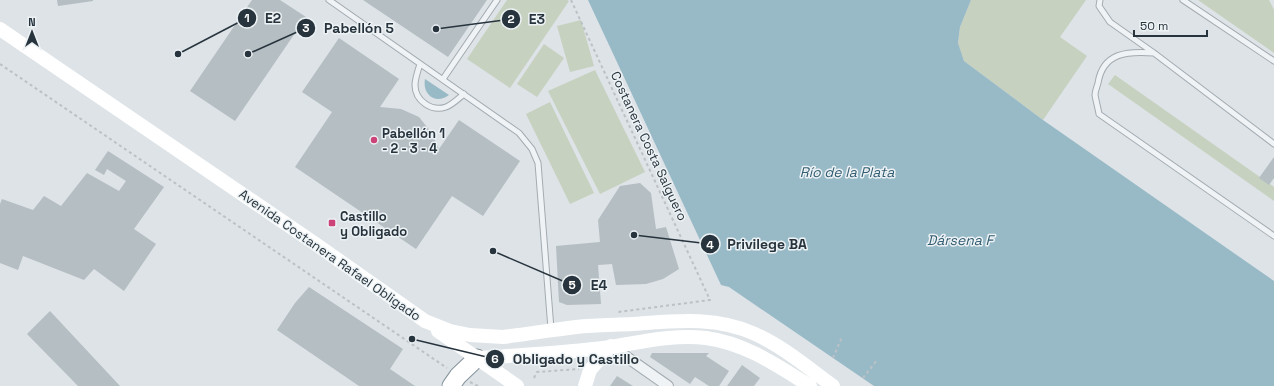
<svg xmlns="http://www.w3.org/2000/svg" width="1274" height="386" font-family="'Space Grotesk',sans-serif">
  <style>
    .green { fill: #c7d1bf }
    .water { fill: #98bac7 }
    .building { fill: #b5bec3 }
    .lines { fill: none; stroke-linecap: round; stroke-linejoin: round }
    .service-casing { stroke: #a3abb1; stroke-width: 7 }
    .minor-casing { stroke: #a3abb1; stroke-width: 12 }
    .motorway-casing { stroke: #85949d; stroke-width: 19 }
    .path { stroke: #bcc1c5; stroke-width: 2; stroke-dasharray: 3 3; stroke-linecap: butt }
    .service { stroke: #f0f3f5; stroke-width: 5 }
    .minor { stroke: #f0f3f5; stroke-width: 10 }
    .secondary { stroke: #fff; stroke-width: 14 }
    .motorway { stroke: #fff; stroke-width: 17 }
    .poi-dot { fill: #cb4378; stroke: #edf2f5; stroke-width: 1.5 }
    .labels { text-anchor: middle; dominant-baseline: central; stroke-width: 3; stroke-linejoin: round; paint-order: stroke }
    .poi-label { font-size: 13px; font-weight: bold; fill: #27343d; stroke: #edf2f5; text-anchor: start }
    .street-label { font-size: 13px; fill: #27343d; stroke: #edf2f5 }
    .water-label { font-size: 14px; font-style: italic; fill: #325c70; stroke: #edf2f5 }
    .leader { fill: none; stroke: #27343d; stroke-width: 1.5 }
    .callout-dot { fill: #27343d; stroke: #edf2f5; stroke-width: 1.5 }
    .mark-label { font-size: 12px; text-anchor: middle; font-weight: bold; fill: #fff }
    .callout-label { font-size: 14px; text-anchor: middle; font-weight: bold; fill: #27343d; stroke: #edf2f5; stroke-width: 3; stroke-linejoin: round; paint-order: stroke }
  </style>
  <rect width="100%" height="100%" fill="#dde3e7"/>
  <path class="green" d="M507 0H567L569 1 510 88 467 59Z
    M971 0H1086L1060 37 1087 56 1043 120 964 61 958 44 960 27Z
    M1198 0H1269L1274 10V53Z
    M581 20 594 66 570 72 557 26Z
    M544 44 564 58 537 97 517 84Z
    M595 70 645 172 600 194 548 91Z
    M1115 75 1274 187V201L1108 84Z
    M550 102 594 193 570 204 526 114Z"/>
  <path class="water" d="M588 0H971L960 27 958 43 964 61 1043 120 1274 281V386H874L729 287 721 285Z
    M425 79 449 95C436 105 422 95 425 79Z"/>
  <path class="building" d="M57 0H93V1L58 6Z
    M252 0H280L306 17 235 121 190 91Z
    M363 0H487L448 57Z
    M339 38 399 79 380 107 401 109 419 117 431 132 439 149 459 120 520 161 483 216 452 196 416 249 295 167 332 112 302 92Z
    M108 151 164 187 134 229 156 244 124 291 94 269 84 280 23 256 18 270 0 263V204L2 199 33 210 44 196 61 206 87 173 119 191 126 181 107 169 104 175 95 170Z
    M1274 157V178L1269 185 1259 178Z
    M640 183 651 193 656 229 666 227 679 269 663 279 646 284 616 285 612 264 598 265 601 304 567 305 559 302 556 246 600 242 598 220 620 186Z
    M309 287 403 349 390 369 415 386H359L277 330 295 303Z
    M50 311 120 386H78L27 334Z
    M652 353H709L706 356 729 371 719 386H709L695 377 690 384 650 357Z
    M742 365 760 378 754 386H727Z
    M617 376 633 386H610Z"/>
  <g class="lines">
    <defs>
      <path id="service" d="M329 0 519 133 532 149 538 163 551 329
        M1100 0 1099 6 1110 22 1154 53 1274 144
        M1183 0 1274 61
        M1154 53C1128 51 1103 52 1098 83 1097 87 1095 91 1095 95 1096 101 1098 108 1099 114L1274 236
        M420 64C418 70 415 79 415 85 415 101 432 112 446 107 452 105 459 98 464 94
        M443 79 497 0"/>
      <path id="minor" d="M611 346 668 386"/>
      <path id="motorway" d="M451 386 458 376 477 358"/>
    </defs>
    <use href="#service" class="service-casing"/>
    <use href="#minor" class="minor-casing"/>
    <use href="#motorway" class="motorway-casing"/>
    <path class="path" d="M571 0 710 300 618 312
      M0 64 447 368
      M833 358 842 337
      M534 378 537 372 579 369
      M863 378 877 360
      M470 382 478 386"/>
    <use href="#service" class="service"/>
    <use href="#minor" class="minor"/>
    <path class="secondary" d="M0 29 317 245 425 321 450 331 470 335 503 337C527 334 551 330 576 327 595 325 614 325 633 324 674 321 716 316 755 334 784 347 808 368 833 386
      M438 331 517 386
      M477 358C522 355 566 353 610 347 642 342 674 334 706 338 745 343 778 366 810 386
      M585 386 590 370 611 346"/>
    <use href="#motorway" class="motorway"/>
  </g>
  <g class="poi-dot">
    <circle cx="374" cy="140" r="4"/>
    <rect x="328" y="219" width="8" height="8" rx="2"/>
  </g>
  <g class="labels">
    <g class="poi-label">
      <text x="382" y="133">Pabellón 1<tspan x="382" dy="15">- 2 - 3 - 4</tspan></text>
      <text x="340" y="216">Castillo<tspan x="340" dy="15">y Obligado</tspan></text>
    </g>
    <g class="street-label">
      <text transform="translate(649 146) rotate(65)">Costanera Costa Salguero</text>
      <text transform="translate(330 255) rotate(35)">Avenida Costanera Rafael Obligado</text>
    </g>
    <g class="water-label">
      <text x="847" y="172">Río de la Plata</text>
      <text x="960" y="240">Dársena F</text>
    </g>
  </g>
  <path class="leader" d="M178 54L247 18M436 29L511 19M248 54L306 28M634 235L710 244M493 251L572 285M412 339L495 359"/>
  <g class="callout-dot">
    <circle cx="178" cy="54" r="4"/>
    <circle cx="436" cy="29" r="4"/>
    <circle cx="248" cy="54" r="4"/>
    <circle cx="634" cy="235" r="4"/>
    <circle cx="493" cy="251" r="4"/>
    <circle cx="412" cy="339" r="4"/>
    <circle cx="247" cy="18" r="10"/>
    <circle cx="511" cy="19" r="10"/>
    <circle cx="306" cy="28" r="10"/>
    <circle cx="710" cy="244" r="10"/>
    <circle cx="572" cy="285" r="10"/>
    <circle cx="495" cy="359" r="10"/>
  </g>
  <g class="mark-label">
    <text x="247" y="22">1</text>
    <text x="511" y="23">2</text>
    <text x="306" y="32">3</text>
    <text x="710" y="249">4</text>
    <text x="572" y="289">5</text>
    <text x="495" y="363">6</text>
  </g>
  <g class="callout-label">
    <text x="273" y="23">E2</text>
    <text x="537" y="24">E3</text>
    <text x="359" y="33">Pabellón 5</text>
    <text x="767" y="249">Privilege BA</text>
    <text x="599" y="290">E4</text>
    <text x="576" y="364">Obligado y Castillo</text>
  </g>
  <g transform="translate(32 32)" stroke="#edf2f5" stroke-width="3" paint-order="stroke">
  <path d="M0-3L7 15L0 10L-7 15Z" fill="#27343d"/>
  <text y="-6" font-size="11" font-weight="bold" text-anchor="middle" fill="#27343d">N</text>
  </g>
  <path d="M1134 30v6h73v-6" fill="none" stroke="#27343d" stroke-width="2"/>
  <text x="1140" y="30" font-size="12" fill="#27343d" stroke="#edf2f5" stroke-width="3" paint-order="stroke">50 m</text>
</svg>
